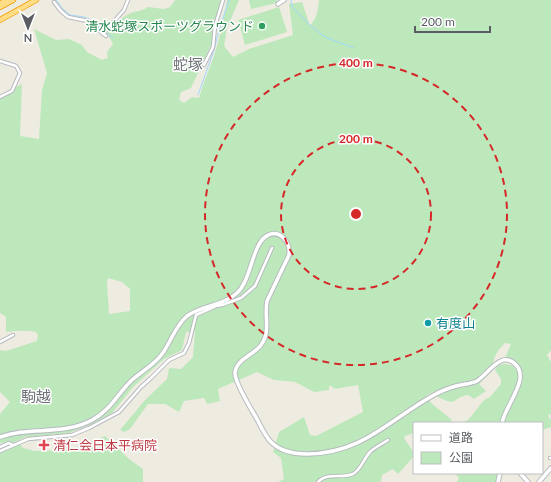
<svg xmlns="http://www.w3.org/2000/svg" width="551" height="482" font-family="Lato,'Noto Sans JP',sans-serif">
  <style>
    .green { fill: #bde8bb; fill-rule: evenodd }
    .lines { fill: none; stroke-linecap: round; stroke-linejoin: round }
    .stream { stroke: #a0d8ff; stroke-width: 1 }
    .street-casing { stroke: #b7babf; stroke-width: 4.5 }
    .secondary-casing { stroke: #b7bbc1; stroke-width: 5.5 }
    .highway-casing { stroke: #ef9d00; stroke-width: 6 }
    .street { stroke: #fff; stroke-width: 2.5 }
    .secondary { stroke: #fff; stroke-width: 3.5 }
    .highway { stroke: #ffdd87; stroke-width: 4.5 }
    .ring { fill: none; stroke: #d62828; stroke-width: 2; stroke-dasharray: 7 5 }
    .leisure-dot { fill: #2e9e5b; stroke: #fff; stroke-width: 1.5 }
    .culture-dot { fill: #0f9aa8; stroke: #fff; stroke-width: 1.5 }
    .health-dot { fill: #e0444e; stroke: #fff; stroke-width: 1.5 }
    .labels { text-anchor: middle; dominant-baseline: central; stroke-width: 3; stroke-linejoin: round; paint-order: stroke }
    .leisure-label { font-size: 13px; fill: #27864d; stroke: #fff; text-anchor: end }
    .culture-label { font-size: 13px; fill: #0d838f; stroke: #fff; text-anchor: start }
    .health-label { font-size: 13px; fill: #be3a42; stroke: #fff; text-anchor: start }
    .quarter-label { font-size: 15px; fill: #6b7075; stroke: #fff }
    .centre { fill: #d62828; stroke: #fff; stroke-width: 2 }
    .ring-label { font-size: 12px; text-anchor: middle; font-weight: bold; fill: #d62828; stroke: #fff; stroke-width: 3; stroke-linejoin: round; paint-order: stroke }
  </style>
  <rect width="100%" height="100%" fill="#eeebe1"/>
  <path class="green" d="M175 0H221L214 24 212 43 191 88 181 92 179 100 184 103 192 97 199 98C203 83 209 70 214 56 220 37 224 19 227 0H239L227 28 224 46 233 57 249 49 293 35 289 4 302 2 310 26C317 17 318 11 319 0H551V350L547 355 551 362V415L549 414 548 416 550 419 551 418V427L542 430V423H504L506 414 522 383 523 374 520 369 505 358 511 344 505 343C496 352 493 358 492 371L479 384 486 391 474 399 468 395C451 397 460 408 438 397L435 391 427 395 431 403 452 420 450 423H414V433L405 436 404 438 414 453V456L398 474 393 469 382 475 381 481 380 482H278L284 479 281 458 273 452 279 432 304 417 310 435 316 436 363 412 358 385 335 389 331 386H329V390L314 392 295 382 274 380 257 372 218 389 220 401 207 404 204 398 184 401 179 412 165 404H148L130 429 124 432 120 430 145 400 167 379 169 368 181 369 193 357 195 331 186 332 182 350 164 359 133 387 113 412 95 423 69 433 25 437 15 442 0 443V414L10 402 0 392V350L6 351 37 341 38 335 36 332C26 330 16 331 6 332V317L0 313V95L22 84 20 136 39 139 42 90 47 73 34 29 56 40 69 39 82 45 87 52 102 60 108 58 107 52 113 44 107 33C113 27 119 19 127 15 135 10 139 13 148 7L164 9 170 7ZM108 278 122 282 130 289V311L109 314 107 282Z
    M249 0H277V3L251 9Z
    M279 7 287 32 245 45 238 20Z
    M503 364C513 364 517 368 519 377 516 394 504 405 501 423H462L469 419 484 400 490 397 501 384V379L495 370 498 366Z
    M105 436 129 459 143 469V482H0V452L20 444 23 448 35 451 71 450Z
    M455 473H498L496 482H457L459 478Z"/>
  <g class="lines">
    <path class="stream" d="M56 0 63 9 70 15 84 17 89 19 113 38
      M291 0 292 7 312 27 325 37 354 48
      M198 95 214 50 219 30 229 0"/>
    <defs>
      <path id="street" d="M54 2 61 11 68 17 88 21 106 36
        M103 34 124 10 128 0
        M0 61 16 66 20 73 12 91 0 97
        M204 65 213 47 215 26 223 0
        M0 342 13 335
        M0 447 9 443 13 445
        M0 451 28 439 72 435 89 428 119 412 141 387 151 378 169 360 184 353 189 343 196 315 216 306 222 305 241 298 255 286 272 248
        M550 458H551
        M318 482C327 472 341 479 353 474 361 470 364 458 370 452 375 447 382 444 388 440"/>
      <path id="secondary" d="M278 4 284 0
        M0 437C30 426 63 436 92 420 111 410 117 394 132 380 142 371 154 365 162 354 171 342 175 326 187 316 202 305 223 306 237 293 251 280 252 247 265 237 279 227 291 242 289 255L267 301C264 316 271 332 261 345 254 355 236 359 235 373 235 383 251 409 257 419 261 427 265 436 271 442 281 452 294 454 307 454 362 454 390 419 434 395 441 391 449 388 456 386 463 384 471 384 477 381 488 374 502 349 516 365 530 379 505 406 502 423
        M520 473 528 482
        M498 482 500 473
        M539 482 551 468"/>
      <path id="highway" d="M0 4 6 0
        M0 7 13 0
        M0 20 36 0"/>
    </defs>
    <use href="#street" class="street-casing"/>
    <use href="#secondary" class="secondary-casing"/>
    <use href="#highway" class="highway-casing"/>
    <use href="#street" class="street"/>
    <use href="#secondary" class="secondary"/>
    <use href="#highway" class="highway"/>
  </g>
  <g class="ring">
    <circle cx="356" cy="214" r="75"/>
    <circle cx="356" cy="214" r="151"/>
  </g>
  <circle class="leisure-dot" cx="262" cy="26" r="4"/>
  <circle class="culture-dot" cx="428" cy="323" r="4"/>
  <path class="health-dot" d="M42 439h4v4h4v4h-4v4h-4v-4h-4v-4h4z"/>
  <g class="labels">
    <g class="leisure-label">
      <text x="254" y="26">清水蛇塚スポーツグラウンド</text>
    </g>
    <g class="culture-label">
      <text x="436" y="323">有度山</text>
    </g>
    <g class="health-label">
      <text x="53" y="445">清仁会日本平病院</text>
    </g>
    <g class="quarter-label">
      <text x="188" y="64">蛇塚</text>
      <text x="36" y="396">駒越</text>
    </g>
  </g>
  <circle cx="356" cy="214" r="6" class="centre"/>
  <g class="ring-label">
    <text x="356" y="67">400 m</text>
    <text x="356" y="143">200 m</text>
  </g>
  <rect x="413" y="422" width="130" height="52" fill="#ffffff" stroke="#bdbfc1"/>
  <rect x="421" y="435" width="20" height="6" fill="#ffffff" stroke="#bdbfc1"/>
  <text x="449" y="442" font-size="12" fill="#5a5e63">道路</text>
  <rect x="421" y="452" width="20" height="12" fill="#bde8bb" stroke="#bdbfc1"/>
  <text x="449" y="462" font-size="12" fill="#5a5e63">公園</text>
  <g transform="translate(28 28) rotate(180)" stroke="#ffffff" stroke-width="3" paint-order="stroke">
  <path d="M0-3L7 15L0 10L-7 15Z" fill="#5a5e63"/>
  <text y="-6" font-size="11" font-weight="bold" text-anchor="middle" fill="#5a5e63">N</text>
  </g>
  <path d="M415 26v6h75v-6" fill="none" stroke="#5a5e63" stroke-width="2"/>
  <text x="421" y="26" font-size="12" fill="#5a5e63" stroke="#ffffff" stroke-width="3" paint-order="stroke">200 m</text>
</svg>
